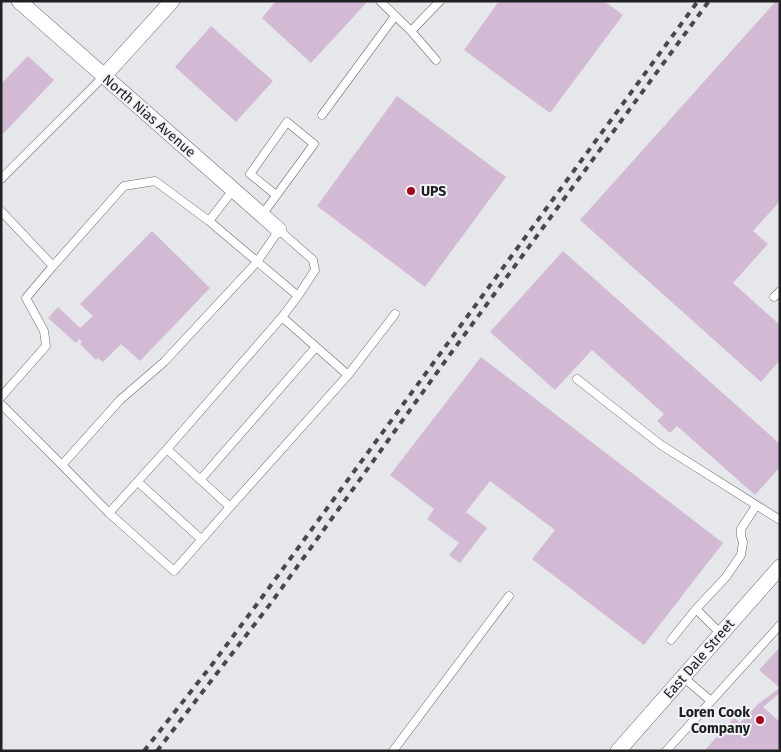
<svg xmlns="http://www.w3.org/2000/svg" width="781" height="752" font-family="'Fira Sans',sans-serif">
  <style>
    .building { fill: #d3bad4 }
    .lines { fill: none; stroke-linecap: round; stroke-linejoin: round }
    .service-casing { stroke: #686a6c; stroke-width: 9 }
    .minor-casing { stroke: #686a6c; stroke-width: 16 }
    .service { stroke: #fff; stroke-width: 8 }
    .minor { stroke: #fff; stroke-width: 15 }
    .rail { stroke: #47484a; stroke-width: 4; stroke-dasharray: 6 6; stroke-linecap: butt }
    .poi-dot { fill: #a3081a; stroke: #f2f4f7; stroke-width: 2 }
    .labels { text-anchor: middle; dominant-baseline: central; stroke-width: 4; stroke-linejoin: round; paint-order: stroke }
    .street-label { font-size: 14px; fill: #202122; stroke: #f2f4f7 }
    .poi-label { font-size: 14px; font-weight: bold; fill: #202122; stroke: #f2f4f7; text-anchor: start }
  </style>
  <rect width="100%" height="100%" fill="#e5e7ea"/>
  <path class="building" d="M276 1H368L311 63 262 18Z
    M499 1H604L623 15 550 113 464 50Z
    M776 1H780V201L753 231 768 244 733 283 780 325V360L761 382 580 220Z
    M211 26 273 81 236 122 175 67Z
    M28 56 54 80 1 136V84Z
    M397 96 506 177 425 287 317 206Z
    M152 231 210 288 140 361 121 344 103 362 98 358 96 360 80 344 82 342 79 339 76 343 48 318 58 307 80 328 93 316 80 304Z
    M563 251 780 444V467L755 495 677 426 670 433 657 421 664 414 592 350 555 390 490 332Z
    M481 357 723 543 644 645 532 559 555 530 490 481 466 512 487 528 460 563 449 555 459 543 427 519 434 509 390 475Z
    M780 647V688L759 670Z
    M780 688V693L763 707 780 722V751H704L734 718 740 723 758 704Z"/>
  <g class="lines">
    <defs>
      <path id="service" d="M380 1 411 31 436 60
        M411 31 440 1
        M322 115 395 16
        M1 179 104 76
        M233 190 209 221 298 296 282 317 167 449 230 507 348 375 395 314
        M1 211 53 266
        M262 215 314 144 287 122 250 174 276 195
        M774 297 780 291
        M282 317 348 375
        M577 379 661 445 780 520
        M1 397 46 346 44 331 26 298 53 266 124 186 155 181 209 221
        M1 404 62 465 120 400 164 362 257 262 279 230 313 260 315 270 298 296
        M167 449 109 513 174 571 230 507
        M62 465 109 513
        M200 480 316 347
        M138 482 201 539
        M696 609 721 634
        M671 640 696 609 726 577 741 555 743 542 741 536V529L756 506
        M683 677 711 701
        M393 751 509 596
        M666 751 780 625"/>
      <path id="minor" d="M19 1 279 230
        M104 76 172 1
        M618 751 780 567"/>
    </defs>
    <use href="#service" class="service-casing"/>
    <use href="#minor" class="minor-casing"/>
    <use href="#service" class="service"/>
    <use href="#minor" class="minor"/>
    <path class="rail" d="M144 751 211 666 263 596 698 1
      M157 751 271 603 446 360 709 1"/>
  </g>
  <g class="poi-dot">
    <circle cx="411" cy="191" r="5"/>
    <circle cx="760" cy="720" r="5"/>
  </g>
  <g class="labels">
    <g class="street-label">
      <text transform="translate(149 116) rotate(41)">North Nias Avenue</text>
      <text transform="translate(699 659) rotate(-49)">East Dale Street</text>
    </g>
    <g class="poi-label">
      <text x="421" y="191">UPS</text>
      <text x="750" y="712" text-anchor="end">Loren Cook<tspan x="750" dy="16">Company</tspan></text>
    </g>
  </g>
  <rect width="781" height="752" fill="none" stroke="#202122" stroke-width="5"/>
</svg>
